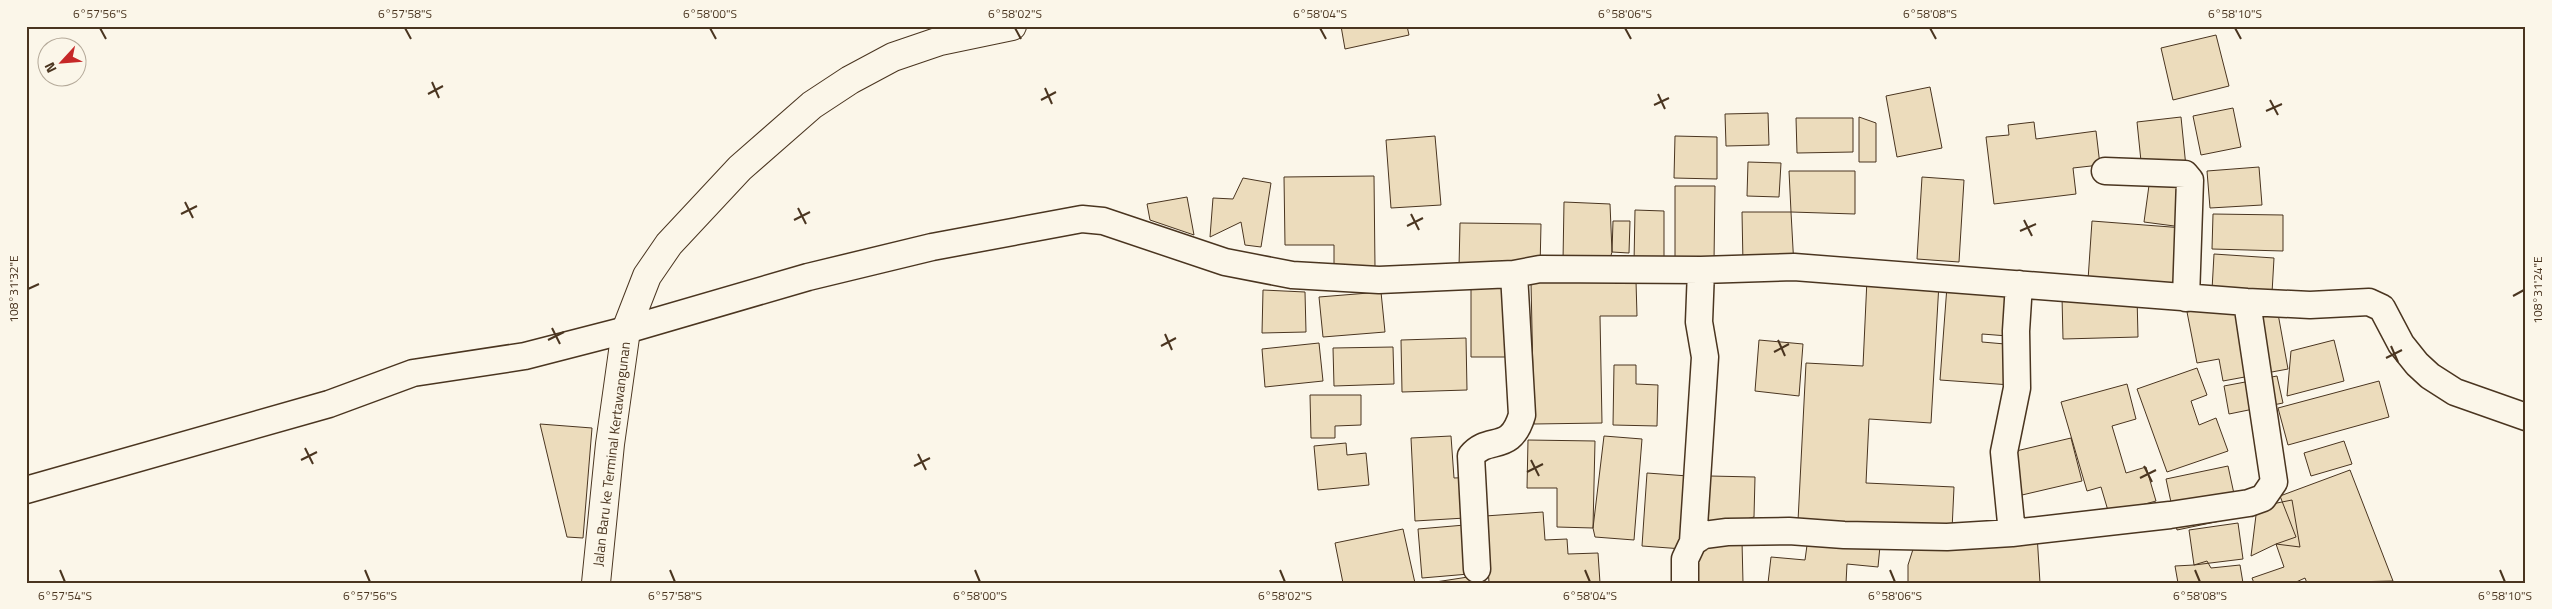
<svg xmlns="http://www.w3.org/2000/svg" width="2552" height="609" font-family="'Titillium Web',sans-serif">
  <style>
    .building { fill: #ecdcbc; stroke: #4a3520 }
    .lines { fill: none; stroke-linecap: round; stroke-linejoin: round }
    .street-casing { stroke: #4a3520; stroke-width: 29 }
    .secondary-casing { stroke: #4a3520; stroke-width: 30 }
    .street { stroke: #fbf6e9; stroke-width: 26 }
    .secondary { stroke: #fbf6e9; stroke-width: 28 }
    .ticks { fill: none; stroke: #4a3520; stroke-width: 2 }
    .labels { text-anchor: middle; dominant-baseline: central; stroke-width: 4; stroke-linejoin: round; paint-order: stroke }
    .street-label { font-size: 14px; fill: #4a3520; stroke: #fbf6e9 }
    .neatline { fill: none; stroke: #4a3520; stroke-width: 2 }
    .ticks-label { font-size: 12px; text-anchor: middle; fill: #4a3520 }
  </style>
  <rect width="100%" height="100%" fill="#fbf6e9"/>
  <path class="building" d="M1341 26H1407L1409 35 1345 49Z
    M2216 35 2229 86 2173 100 2161 48Z
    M1930 87 1942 148 1897 157 1886 96Z
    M2233 108 2241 147 2201 155 2193 116Z
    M1768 113 1769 145 1726 146 1725 114Z
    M1859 117 1876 123V162H1859Z
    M2181 117 2186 167 2142 171 2137 122Z
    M1796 118H1853V152L1797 153Z
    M2034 122 2036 139 2096 131 2100 165 2073 168 2076 194 1994 204 1986 137 2009 135 2008 125Z
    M1435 136 1441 205 1391 208 1386 140Z
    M1675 136 1717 137V179L1674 178Z
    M1748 162 1781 163 1779 197 1747 196Z
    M2259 167 2262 205 2210 208 2207 171Z
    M1789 171H1855V214L1791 212Z
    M1374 176 1375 267H1334V245H1285L1284 177Z
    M1922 177 1964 180 1959 262 1917 259Z
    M1243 178 1271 183 1261 247 1245 245 1241 222 1210 237 1213 198 1233 199Z
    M2150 178 2202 185 2197 229 2144 222Z
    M1675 186H1715L1714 263 1675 262Z
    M1187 197 1194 235 1150 220 1147 204Z
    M1564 202 1610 204 1612 252 1609 262 1563 261Z
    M1635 210 1664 211V263H1634Z
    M1742 212H1791L1794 267 1743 264Z
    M2213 214 2283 215V251L2212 249Z
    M1613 221H1630L1629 253 1612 252Z
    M2092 221 2197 229V288L2088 280Z
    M1460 223 1541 224 1540 269 1459 268Z
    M2214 254 2274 258 2272 293 2212 290Z
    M1867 279 1939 283 1931 423 1869 419 1866 483 1954 487 1952 530 1798 521 1806 363 1863 366Z
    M1636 281 1637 316H1600L1602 423 1534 424 1531 282Z
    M1507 283 1527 357H1471V284Z
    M1947 286 2025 292 2021 337 1982 334V342L2028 346 2025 386 1940 380Z
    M1263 290 1305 292 1306 332 1262 333Z
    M1381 292 1385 332 1323 337 1319 297Z
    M2137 296 2138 337 2063 339 2062 297Z
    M2275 297 2288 369 2223 381 2219 359 2197 363 2187 312Z
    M1466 338 1467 390 1402 392 1401 340Z
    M1759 340 1803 344 1799 396 1755 391Z
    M2334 340 2344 381 2287 396 2291 351Z
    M1319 343 1323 381 1265 387 1262 349Z
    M1393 347 1394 384 1334 386 1333 348Z
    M1614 365H1636V384L1658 385 1657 426 1613 425Z
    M2197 368 2207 395 2191 401 2199 425 2216 418 2228 451 2167 472 2137 389Z
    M2277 376 2283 403 2229 414 2224 386Z
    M2379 381 2389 417 2288 445 2278 408Z
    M2127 384 2136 419 2112 426 2126 473 2146 467 2156 501 2109 514 2101 487 2087 491 2061 402Z
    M1310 395H1361V425L1335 426V438H1311Z
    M540 424 592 428 583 538 567 537Z
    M1451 436 1454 478 1480 477 1482 517 1415 521 1411 438Z
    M1604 436 1642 439 1634 540 1595 537 1593 528Z
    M2071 438 2082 481 2022 495 2012 452Z
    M1528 440 1595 441 1593 528 1557 527V488H1527Z
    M2344 441 2352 464 2311 476 2304 453Z
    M1346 443 1347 455 1366 453 1369 485 1318 490 1314 446Z
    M2228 466 2239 517 2177 530 2166 479Z
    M2350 470 2393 581 2307 583 2305 578 2294 583H2254L2252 578 2284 567 2276 544 2296 537 2280 496Z
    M1647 473 1688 476 1683 549 1642 546Z
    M1710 476 1755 477 1754 517 1708 529Z
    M2292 500 2300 547 2276 544 2251 556 2257 507Z
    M1543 512 1545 540 1567 539 1568 554 1598 553 1600 583H1489L1485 516Z
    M2238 523 2243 559 2194 565 2189 530Z
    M1465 525 1469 574 1422 578 1418 529Z
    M1403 529 1415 583H1343L1335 543Z
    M2037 534 2040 583H1908V565L1915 543Z
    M1808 538 1880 546 1878 567 1847 564 1846 583H1768L1771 557 1805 560Z
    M1694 541H1742L1743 583H1695Z
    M2207 561 2211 568 2240 565 2243 583H2178L2175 566 2194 565Z
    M1481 575 1482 583H1429Z"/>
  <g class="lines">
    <defs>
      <path id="street" d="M2105 171 2185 174 2190 180 2186 298
        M26 490 329 404 413 373 525 356 626 330 808 277 932 247 1082 219 1103 221 1225 262 1292 275 1379 280 1514 274 1540 269 1701 270 1794 267 2247 302 2310 305 2369 302 2382 308 2401 344 2417 364 2430 376 2455 392 2526 417
        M2012 533 2004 452 2017 388 2016 331 2019 284
        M1693 542 1705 357 1699 322 1701 270
        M1477 569 1471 456C1489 434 1510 455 1522 415L1514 274
        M1685 583V559L1693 542 1704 535 1727 532 1789 531 1844 535 1947 537 2012 533 2170 515 2249 503 2263 498 2274 482 2247 302"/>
      <path id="secondary" d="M596 583 610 444 626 330 647 276 669 244 740 168 812 105 850 80 893 57 940 41 1012 26"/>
    </defs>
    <use href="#street" class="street-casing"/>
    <use href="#secondary" class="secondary-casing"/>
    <use href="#street" class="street"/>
    <use href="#secondary" class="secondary"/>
  </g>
  <path class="ticks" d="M100 28 106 39M405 28 411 39M710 28 716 39M1015 28 1021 39M1320 28 1326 39M1625 28 1631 39M1930 28 1936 39M2235 28 2241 39M432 82 439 98M1045 88 1052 104M428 94 443 86M1658 94 1665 109M1041 100 1056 92M2270 100 2278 115M1654 105 1669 98M2266 111 2282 104M185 202 193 218M798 208 806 224M181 214 197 206M1411 214 1419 230M794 220 810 212M2024 220 2032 236M1407 226 1423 218M2020 231 2036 224M28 289 39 284M2513 296 2524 290M552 328 560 344M1165 334 1172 350M548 340 564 332M1778 340 1785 356M1161 346 1176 338M2391 346 2398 362M1774 352 1789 344M2386 358 2402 350M305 448 313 464M918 454 926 470M301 460 317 452M1531 460 1539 476M914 466 930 458M2144 466 2152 482M1527 472 1543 464M2140 478 2156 470M60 570 65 582M365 570 370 582M670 570 675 582M975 570 980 582M1280 570 1285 582M1585 570 1590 582M1890 570 1895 582M2195 570 2200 582M2500 570 2505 582"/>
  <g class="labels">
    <g class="street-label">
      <text transform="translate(611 454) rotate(-83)">Jalan Baru ke Terminal Kertawangunan</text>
    </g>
  </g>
  <rect width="2552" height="609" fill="none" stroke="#fbf6e9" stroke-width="55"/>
  <g transform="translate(62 62) rotate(244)"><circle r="24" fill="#fbf6e9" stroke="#b4a999"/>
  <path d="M0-4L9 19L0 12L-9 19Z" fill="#c62828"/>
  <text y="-8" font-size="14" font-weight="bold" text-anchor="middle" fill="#4a3520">N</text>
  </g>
  <rect x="28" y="28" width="2496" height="554" class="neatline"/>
  <g class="ticks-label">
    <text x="100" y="18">6°57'56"S</text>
    <text x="405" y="18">6°57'58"S</text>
    <text x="710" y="18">6°58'00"S</text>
    <text x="1015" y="18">6°58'02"S</text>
    <text x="1320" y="18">6°58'04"S</text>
    <text x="1625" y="18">6°58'06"S</text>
    <text x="1930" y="18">6°58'08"S</text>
    <text x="2235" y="18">6°58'10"S</text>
    <text transform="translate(14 289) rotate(-90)" y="4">108°31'32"E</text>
    <text transform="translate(2538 290) rotate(-90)" y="4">108°31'24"E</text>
    <text x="65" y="600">6°57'54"S</text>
    <text x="370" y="600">6°57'56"S</text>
    <text x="675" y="600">6°57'58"S</text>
    <text x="980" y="600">6°58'00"S</text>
    <text x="1285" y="600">6°58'02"S</text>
    <text x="1590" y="600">6°58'04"S</text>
    <text x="1895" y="600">6°58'06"S</text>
    <text x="2200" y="600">6°58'08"S</text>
    <text x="2505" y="600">6°58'10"S</text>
  </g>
</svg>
